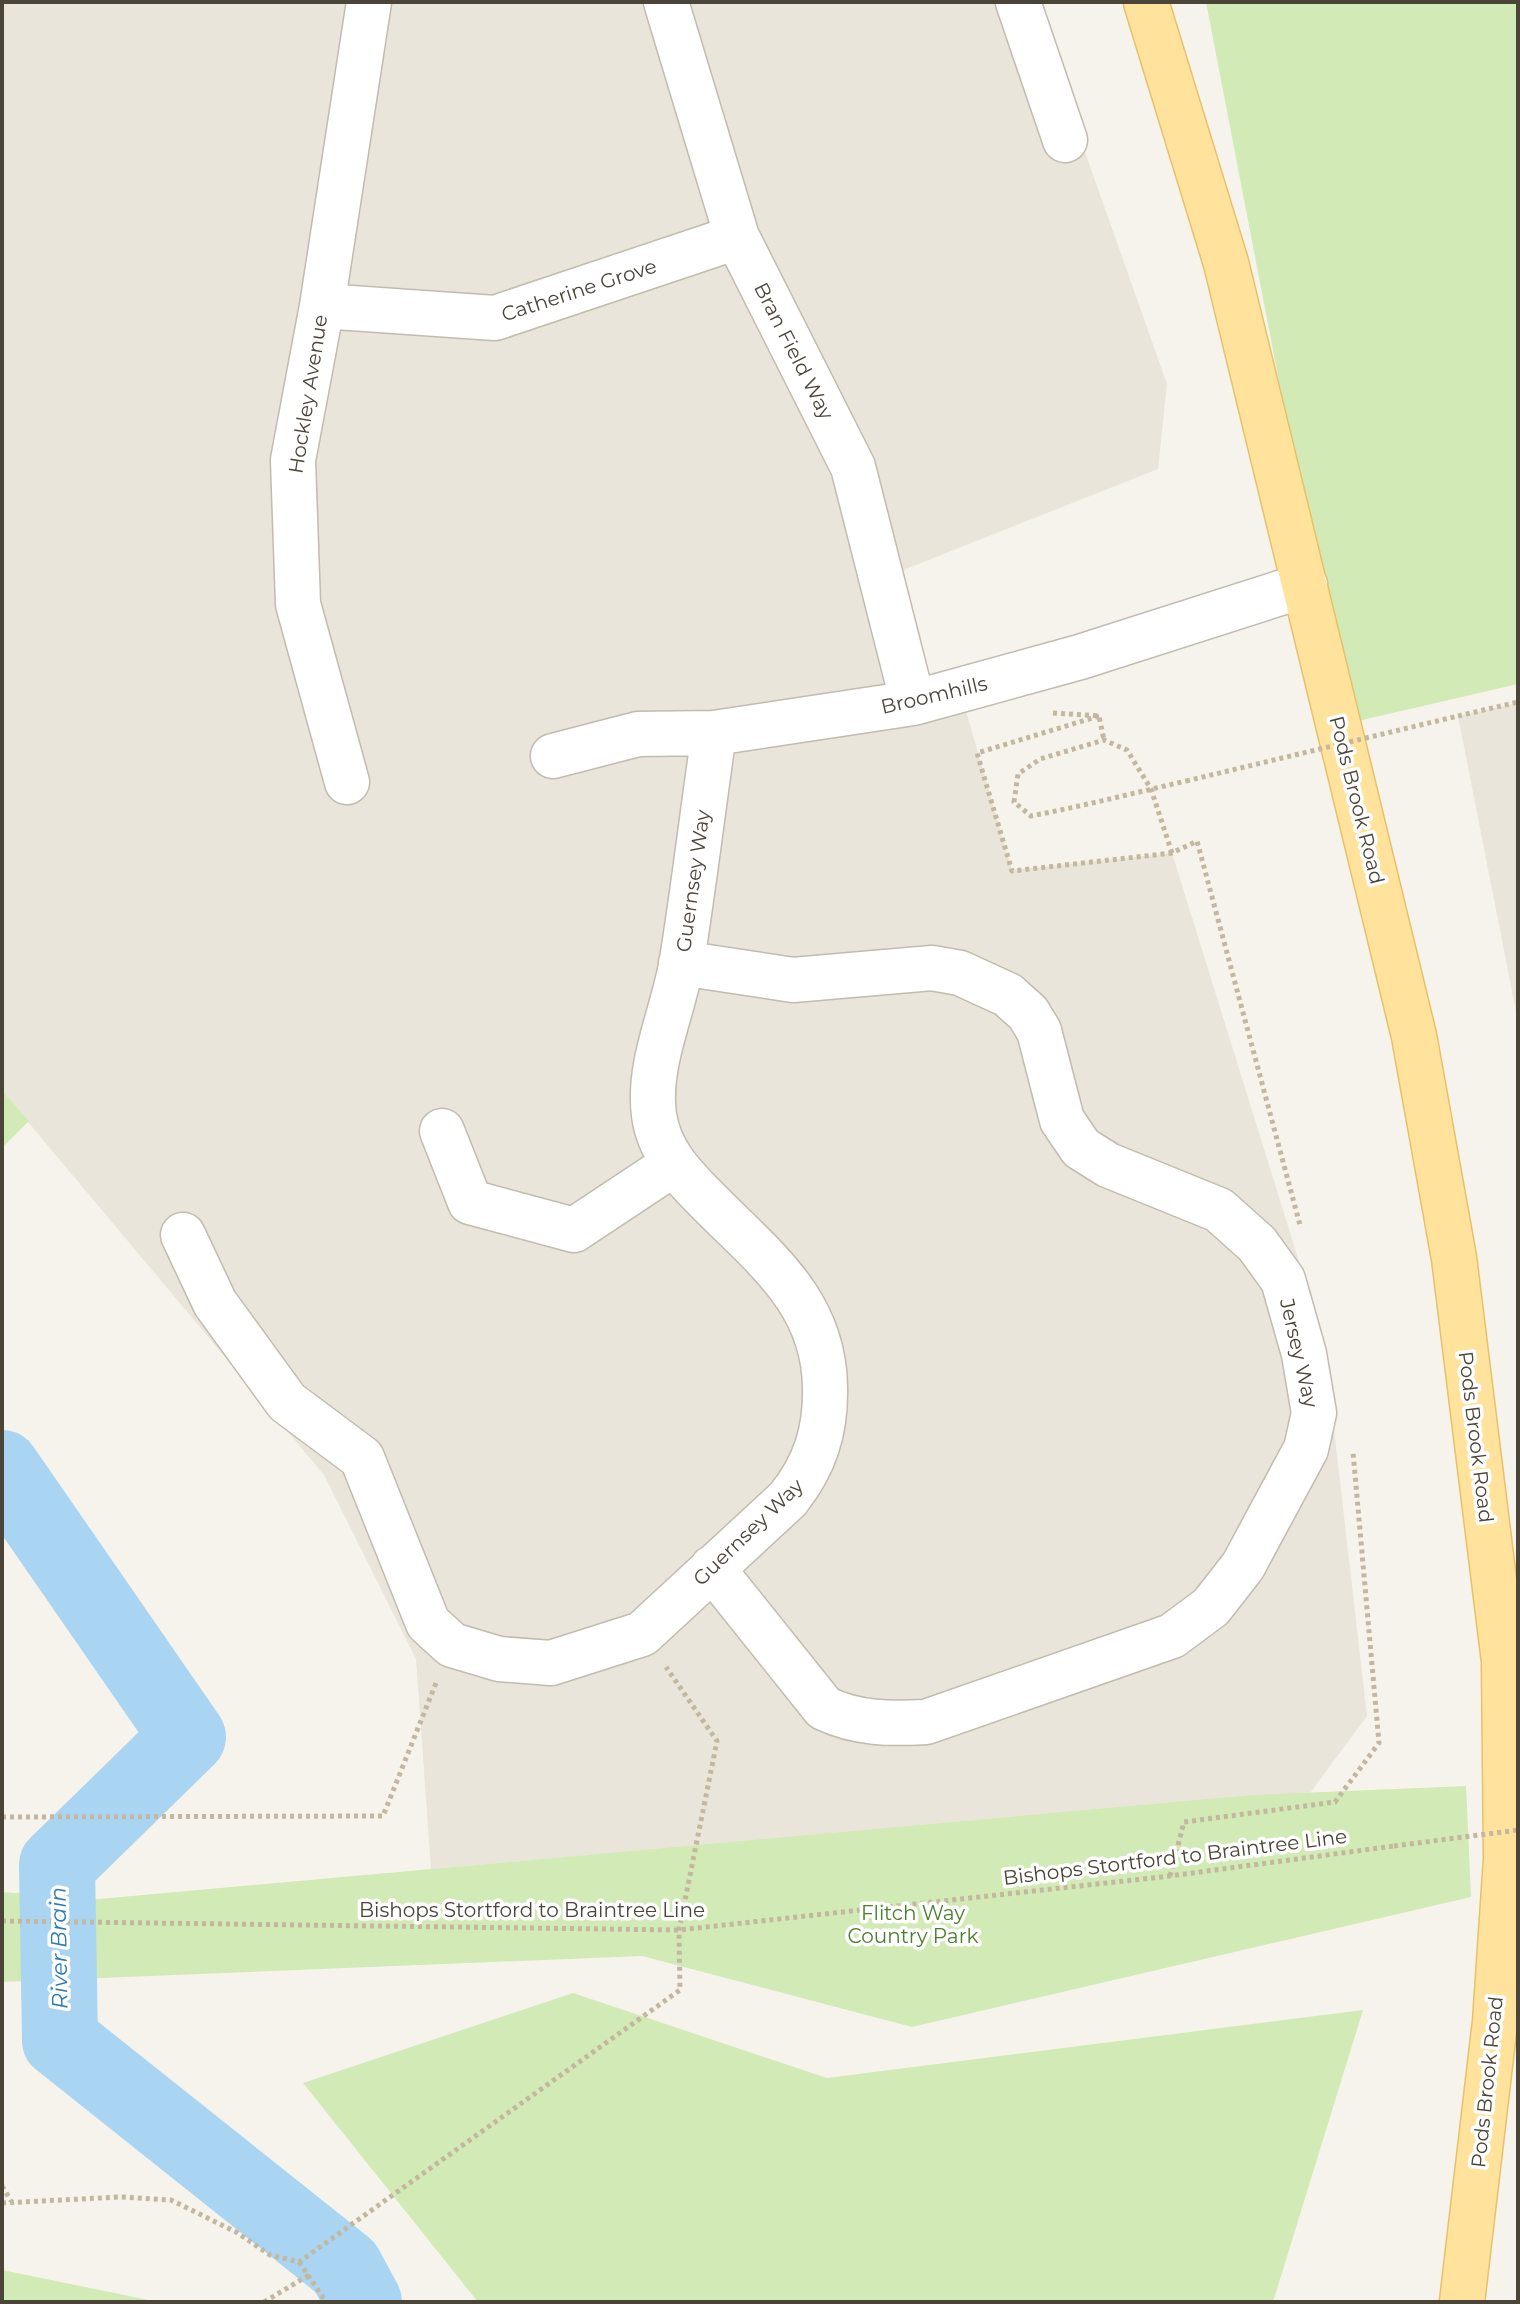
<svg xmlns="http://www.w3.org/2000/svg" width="1520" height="2304" font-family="Montserrat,sans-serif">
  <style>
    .residential { fill: #eae5da }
    .green { fill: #d2eab5 }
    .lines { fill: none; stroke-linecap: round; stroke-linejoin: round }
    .river { stroke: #a9d4f2; stroke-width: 76 }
    .minor-casing { stroke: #c2bbae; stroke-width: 47 }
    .major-casing { stroke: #e6c16a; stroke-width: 47 }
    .path { stroke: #c4b79f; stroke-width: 5; stroke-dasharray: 4 4; stroke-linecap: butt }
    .minor { stroke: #fff; stroke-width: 44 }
    .major { stroke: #ffe39c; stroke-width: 44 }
    .path-bridge { stroke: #c4b79f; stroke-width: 5; stroke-dasharray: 4 4; stroke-linecap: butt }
    .labels { text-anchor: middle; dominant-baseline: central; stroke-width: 7; stroke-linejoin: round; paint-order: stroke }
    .street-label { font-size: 20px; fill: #4b4439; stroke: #fff }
    .park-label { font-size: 20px; fill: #4a7f2a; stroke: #fff }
    .water-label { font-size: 22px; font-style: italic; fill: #2e7ab2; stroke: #fff }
  </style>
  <rect width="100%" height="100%" fill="#f6f3ec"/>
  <path class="residential" d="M2 2H1032L1167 384 1158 469 906 569 873 602 913 703 963 701 1012 870 1172 853 1324 1342 1367 1716 1310 1793 431 1869 416 1659 324 1475 2 1091Z
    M1518 703V1022L1458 716Z"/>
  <path class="green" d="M1206 2H1518V684L1345 724Z
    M2 1091 29 1121 2 1148Z
    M1466 1786 1471 1897 912 2027 642 1956 2 1982V1892L99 1899 1253 1795Z
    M573 1993 827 2078 1363 2010 1273 2302H478L303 2083Z
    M2 2270 158 2302H2Z"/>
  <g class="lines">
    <path class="river" d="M2 1468 188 1737 57 1865 60 2040 345 2267 364 2302"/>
    <defs>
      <path id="minor" d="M666 2 737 237 853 467 913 703
        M1018 2 1065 140
        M322 306 495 318 737 237
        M553 756 638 734 714 733 913 703 1080 657 1305 585
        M347 782 298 604 293 460 322 306 369 2
        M681 963 793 980 932 968 960 973 1008 995 1028 1013 1039 1031 1062 1120 1081 1148 1108 1165 1219 1210 1257 1244 1283 1280 1304 1354 1314 1413 1306 1449 1279 1499 1243 1566 1211 1607 1172 1636 926 1722C891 1724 857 1724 824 1708L712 1568
        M442 1131 470 1202 574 1230 672 1165
        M183 1235 215 1303 287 1402 362 1458 428 1623 452 1645 499 1659 551 1663 642 1634 788 1499C815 1465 826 1431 825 1387 824 1301 763 1257 707 1200 682 1175 659 1151 654 1115 647 1063 674 1011 682 960 694 885 703 809 714 733"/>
      <path id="major" d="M1146 2 1226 263 1414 1036 1454 1258 1504 1661 1506 1859 1495 2022 1462 2302"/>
    </defs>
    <use href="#minor" class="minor-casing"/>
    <use href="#major" class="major-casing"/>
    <path class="path" d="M1053 713 1099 716 1104 740
      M1099 716 977 753 1012 871 1172 853 1197 841 1300 1225
      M1458 716 1518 702
      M1172 853 1151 789 1127 750 1104 740 1040 759 1018 774 1014 802 1031 816C1083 806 1134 793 1186 781
      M2 1817 383 1816 436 1683
      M1170 1876 1184 1822 1335 1802 1379 1743 1353 1452
      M2 1921 679 1930 1170 1876 1394 1846
      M2 2186 11 2201
      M2 2203 120 2197 171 2200 236 2232 270 2255 299 2262 680 1990 679 1930 717 1741 666 1667
      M299 2262 326 2302
      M264 2302 309 2275"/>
    <use href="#minor" class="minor"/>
    <use href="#major" class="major"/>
    <path class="path-bridge" d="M1186 781 1458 716
      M1394 1846 1518 1830"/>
  </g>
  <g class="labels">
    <g class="street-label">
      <text transform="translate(579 290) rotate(-18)">Catherine Grove</text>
      <text transform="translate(794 351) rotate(63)">Bran Field Way</text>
      <text transform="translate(308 394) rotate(-81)">Hockley Avenue</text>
      <text transform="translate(934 695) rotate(-13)">Broomhills</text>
      <text transform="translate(1357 800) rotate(76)">Pods Brook Road</text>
      <text transform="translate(693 881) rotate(-82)">Guernsey Way</text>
      <text transform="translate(1299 1353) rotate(77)">Jersey Way</text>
      <text transform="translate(1476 1437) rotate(83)">Pods Brook Road</text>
      <text transform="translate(748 1532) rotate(-44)">Guernsey Way</text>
      <text transform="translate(1175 1857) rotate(-7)">Bishops Stortford to Braintree Line</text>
      <text x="532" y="1910">Bishops Stortford to Braintree Line</text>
      <text transform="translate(1487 2082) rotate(-84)">Pods Brook Road</text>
    </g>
    <g class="park-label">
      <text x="913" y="1913">Flitch Way<tspan x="913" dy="23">Country Park</tspan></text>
    </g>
    <g class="water-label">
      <text transform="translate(59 1948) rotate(-91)">River Brain</text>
    </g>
  </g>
  <rect width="1520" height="2304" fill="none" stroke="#4b4439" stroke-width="8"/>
</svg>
